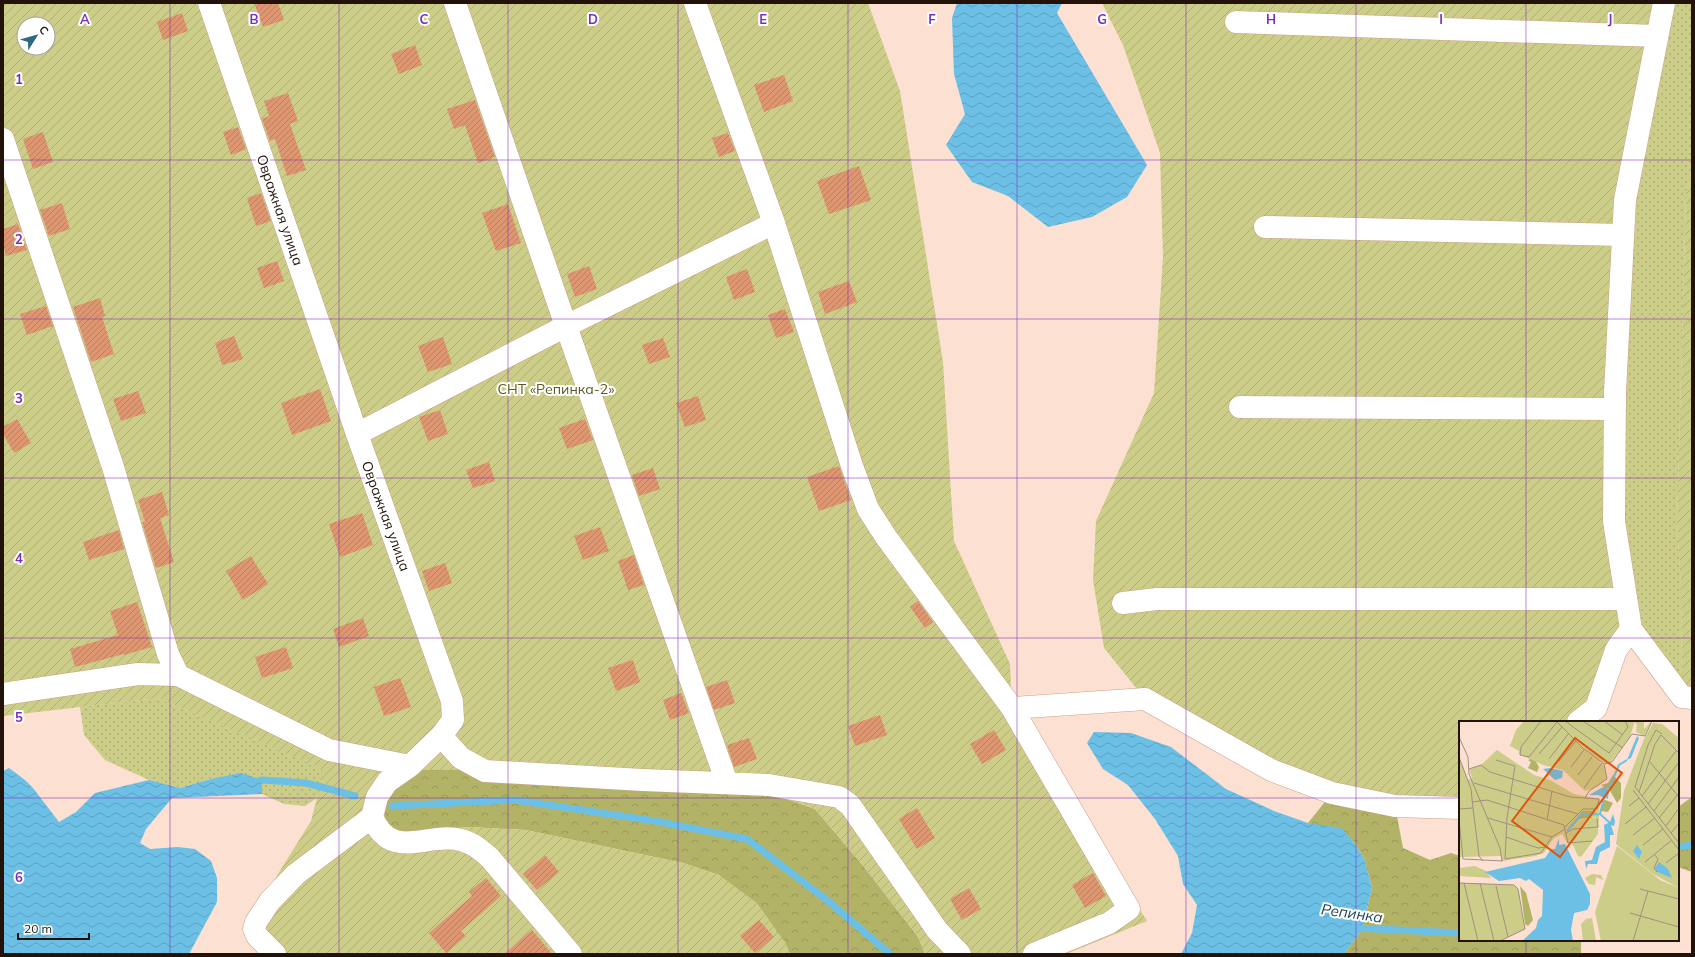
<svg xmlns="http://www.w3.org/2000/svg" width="1695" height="957" font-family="Mulish,sans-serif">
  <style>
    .grass { fill: url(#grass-dots) }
    .forest { fill: url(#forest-crowns) }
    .garden { fill: url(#garden-furrows); fill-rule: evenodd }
    .water { fill: url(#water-waves) }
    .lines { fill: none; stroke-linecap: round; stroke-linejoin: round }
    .stream { stroke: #6cc0e6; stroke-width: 7 }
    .building { fill: url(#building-hatch) }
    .minor-casing { stroke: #cca18a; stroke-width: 23 }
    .minor { stroke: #fff; stroke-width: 22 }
    .grid { fill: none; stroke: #7b2cbf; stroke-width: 1; stroke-opacity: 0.55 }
    .labels { text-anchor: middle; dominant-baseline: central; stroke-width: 4; stroke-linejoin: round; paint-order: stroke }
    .street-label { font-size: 14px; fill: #22120a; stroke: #fff }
    .park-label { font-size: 14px; fill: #595921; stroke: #fff }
    .water-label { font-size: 15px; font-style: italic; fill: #1f4455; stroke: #fff }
    .inset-river { fill: none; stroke: #6cc0e6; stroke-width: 2 }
    .inset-road { fill: none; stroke: #a58e81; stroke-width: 1 }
    .view { fill: #de550c; fill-opacity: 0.15; stroke: #de550c; stroke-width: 2 }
    .inset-edge { fill: none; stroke: #22120a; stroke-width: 2 }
    .grid-label { font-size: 13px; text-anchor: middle; font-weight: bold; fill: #7b2cbf; stroke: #fff; stroke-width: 4; stroke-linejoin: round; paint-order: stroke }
  </style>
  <defs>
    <pattern id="grass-dots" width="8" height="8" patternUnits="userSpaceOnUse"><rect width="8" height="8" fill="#cccd88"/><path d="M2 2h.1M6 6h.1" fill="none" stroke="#afaf74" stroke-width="1.8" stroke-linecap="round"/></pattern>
    <pattern id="forest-crowns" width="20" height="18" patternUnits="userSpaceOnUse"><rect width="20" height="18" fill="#b2b367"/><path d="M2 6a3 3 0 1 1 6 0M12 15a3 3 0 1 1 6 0" fill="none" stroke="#999958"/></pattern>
    <pattern id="garden-furrows" width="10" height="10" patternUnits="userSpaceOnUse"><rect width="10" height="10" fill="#cccd88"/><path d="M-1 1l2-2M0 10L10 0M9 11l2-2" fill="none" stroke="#afaf74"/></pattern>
    <pattern id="water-waves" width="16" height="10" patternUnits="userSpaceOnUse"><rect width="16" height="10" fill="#6cc0e6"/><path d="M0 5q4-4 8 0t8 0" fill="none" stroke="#5da4c4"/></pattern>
    <pattern id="building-hatch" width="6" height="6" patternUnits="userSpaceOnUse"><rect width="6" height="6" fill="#dc9772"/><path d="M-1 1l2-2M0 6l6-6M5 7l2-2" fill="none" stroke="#bc8161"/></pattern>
  </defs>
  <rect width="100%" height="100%" fill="#fce0d1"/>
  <path class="grass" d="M1664 3H1692V169L1686 193 1677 525 1681 586 1682 697 1626 599 1614 521 1623 235Z
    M158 698 323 769 317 798 305 806 284 804 262 794V780L211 779 180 788 149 780 105 760 84 735 80 707Z"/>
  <path class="forest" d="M416 770H477L750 786 815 809 865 868 918 937 925 954H790L784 941 719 875 683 863 526 830 470 827 397 832 386 824 383 805 390 788Z
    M1332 793 1395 806 1403 848 1430 860 1451 853 1460 856V940H1581V954H1344L1362 930 1372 888 1364 858 1352 840 1308 823Z
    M1692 797V872L1678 867V807Z"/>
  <path class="garden" d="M3 3H868L900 91 943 362 954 541 1010 664 1012 708 1147 921 1066 954H925L918 937 865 868 815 809 750 786 477 770H416L390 788 383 805 386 823 397 832 470 827 526 830 683 863 719 875 757 903 784 941 790 954H272L245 927 311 821 317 798 322 769 158 698 3 716ZM24 24H48V48H24Z
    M1102 3H1664L1625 200 1615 392 1631 629 1578 722H1460V808L1332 793 1145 699 1104 648 1093 580 1096 521 1154 393 1163 257 1160 153 1123 45Z
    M1692 169V698L1682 697 1681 586 1677 525 1686 193Z"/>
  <path class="water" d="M957 3H1062L1057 13 1147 165 1127 197 1092 217 1048 227 1008 196 972 182 946 145 965 114 954 74 952 18Z
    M1094 732 1131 733 1171 747 1226 789 1274 811 1308 823 1341 828 1352 840 1364 858 1372 888 1362 930 1344 954H1181L1192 933 1197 905 1183 884 1178 856 1155 819 1128 785 1103 769 1087 743Z
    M9 768 25 780 33 788 59 822 76 812 95 793 149 780 180 788 211 779 241 773 262 780V794L172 798 146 829 140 843 150 849 178 847 195 849 211 861 217 878V902L189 954H3V771Z"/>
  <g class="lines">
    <path class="stream" d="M262 780 306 783 355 796
      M392 806 515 800 655 821 747 839 828 901 890 954
      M1678 847 1692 845
      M1354 928 1460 933"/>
  </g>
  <path class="building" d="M254 3H278L284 20 263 27Z
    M182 13 188 31 163 40 157 22Z
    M415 45 422 65 399 74 391 54Z
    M784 75 793 101 764 112 754 85Z
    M288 93 298 121 290 124 306 170 287 176 275 139 270 141 262 119 269 116 264 101Z
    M475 100 495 157 478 163 465 125 454 129 447 109Z
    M238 127 246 149 231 155 223 132Z
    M43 132 53 162 33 169 23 139Z
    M728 133 735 151 719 157 712 138Z
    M859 166 871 200 829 214 817 181Z
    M261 193 271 221 256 226 247 198Z
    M62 203 70 229 49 236 40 210Z
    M508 204 521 243 496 251 482 213Z
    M18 224 27 250 6 256 3 245V229Z
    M277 261 284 281 264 288 257 268Z
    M589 266 597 289 575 297 567 274Z
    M747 269 755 292 734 300 726 277Z
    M849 281 857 302 825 314 818 292Z
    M100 298 105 316 102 317 114 354 91 362 73 307Z
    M46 306 53 326 27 335 20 314Z
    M785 309 794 332 776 338 768 315Z
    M234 336 243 359 222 365 215 343Z
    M443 337 452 364 428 372 418 346Z
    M663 338 670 357 649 364 642 345Z
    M320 389 331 421 292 435 281 403Z
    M138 391 146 413 121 421 113 399Z
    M698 396 706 420 685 427 676 403Z
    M440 410 448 434 428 441 419 417Z
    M17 419 31 443 14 453 3 434V427Z
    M585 419 593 440 567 449 559 428Z
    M489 462 495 481 473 488 466 470Z
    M839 466 851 500 819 511 807 477Z
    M653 468 660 489 639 496 632 475Z
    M162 492 169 515 160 518 174 562 156 568 142 522H145L138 500Z
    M362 513 373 545 340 557 329 524Z
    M600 527 609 551 583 560 574 536Z
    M119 530 124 549 89 560 83 542Z
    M634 555 644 585 628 590 618 561Z
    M251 556 268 584 243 600 226 571Z
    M445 563 452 583 429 591 422 571Z
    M918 601 933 622 925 628 910 607Z
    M137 602 152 647 124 655V654L75 667 70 649 118 635 110 611Z
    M363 618 369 636 339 647 333 629Z
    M286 647 293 668 262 678 255 657Z
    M633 660 640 682 616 691 608 668Z
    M400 678 411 707 384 716 374 687Z
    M727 680 735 703 714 710 706 687Z
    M681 693 689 713 670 720 663 700Z
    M880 715 887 735 855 746 848 726Z
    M994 730 1006 750 982 764 970 744Z
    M749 738 757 759 734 767 727 745Z
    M917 808 935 838 917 849 899 819Z
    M545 855 559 872 537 890 523 874Z
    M1093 873 1106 896 1085 908 1072 885Z
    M486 878 501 896 461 931 466 936 446 953 429 933 472 896 469 892Z
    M969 888 981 909 962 920 950 899Z
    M759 920 774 937 755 953 740 936Z
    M532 930 552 954H504Z"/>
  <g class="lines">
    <defs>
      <path id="minor" d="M209 3 357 434 452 701 453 720 441 736 410 766 387 782 377 797 372 817 296 874 270 901 256 922 254 929 257 936 275 954
        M455 3 566 326 727 783
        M695 3 774 223 852 466 868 509 886 537 1012 708 1129 909 1109 923 1034 954
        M1664 3 1625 200 1615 392 1614 521 1631 629 1682 697 1692 698
        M1236 22 1657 36
        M3 139 113 467 168 654 178 675
        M1265 227 1623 235
        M1240 407 1614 409
        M357 434 566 326 774 223
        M1123 603 1157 599H1626
        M3 694 138 674 178 675 329 750 410 766
        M1012 708 1145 699 1271 770 1332 793 1395 806 1460 808
        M1578 722 1596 708 1616 650 1631 629
        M441 736 461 758 485 771 643 780 769 785 839 797 850 805 937 930 960 954
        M372 817C392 863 427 831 461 840 473 843 481 850 490 858L571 954"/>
    </defs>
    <use href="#minor" class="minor-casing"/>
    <use href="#minor" class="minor"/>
  </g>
  <path class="grid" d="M170 3V954M339 3V954M508 3V954M678 3V954M848 3V954M1017 3V954M1186 3V954M1356 3V954M1526 3V722M3 160H1692M3 319H1692M3 478H1692M3 638H1692M3 798H1460M1678 798H1692M1526 940V954"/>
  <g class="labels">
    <g class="street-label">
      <text transform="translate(280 210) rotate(71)">Овражная улица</text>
      <text transform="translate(386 516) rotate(70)">Овражная улица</text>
    </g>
    <g class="park-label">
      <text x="556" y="389">СНТ «Репинка-2»</text>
    </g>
    <g class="water-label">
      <text transform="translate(1352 913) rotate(8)">Репинка</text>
    </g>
  </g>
  <g transform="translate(1459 721)">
    <rect width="220" height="220" fill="#fce0d1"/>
    <path d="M97 0H106L150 43 139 40ZM175 0H185V8L193 0 185 15 177 11 178 4ZM133 153 142 154 144 159 137 156 136 164 130 163 126 157Z" fill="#cccd88"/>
    <path d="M79 34 76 39 80 46 78 51 69 47 72 41 69 39ZM154 54 162 62V77L158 82 150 68 142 64 149 62ZM144 78 154 82 149 91 142 90ZM123 90H136L138 93 132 96 137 98H121L108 112 107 108ZM61 165 67 172 74 199 69 205 66 203Z" fill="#b2b367"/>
    <path d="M16 145 27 150 32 157 0 155V147Z" fill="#cccd88"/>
    <path d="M158 125 201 159 220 167V220H142L136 191Z" fill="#cccd88"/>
    <path d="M65 0H97L124 27 145 45 148 58 138 66 126 70 104 49 84 44 60 33V30L51 25 57 9ZM106 0H175V3L171 16 150 43 125 24ZM194 2 203 3 220 17V167L194 153 157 123 165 70 185 18ZM38 29 75 54 91 59 115 73 141 78 139 113 122 136 119 135 113 122H108L103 113 94 118 85 132 76 135 43 140 42 135 0 136V36L9 59 13 57 10 48 22 44ZM123 90H136L138 93 131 95 137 97H123L109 111 107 110ZM0 162 55 164 59 168 66 208 41 220H0ZM133 197 137 220H124L122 203 127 198Z" fill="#cccd88" fill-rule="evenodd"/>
    <path d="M178 15 180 17 172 37 168 39ZM91 47 104 50 103 57 96 59 84 48ZM146 65 150 69 149 78 139 74H130ZM154 93 156 100 155 105 152 104 155 114H151V126L141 131 138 143H129L127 148 126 140 133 139 137 126 146 121 145 104 151 101ZM100 117V124L106 123 131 173V183L128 189 115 192 112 209 114 220H63L77 207 79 199 83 195 84 169 70 158 67 160 61 157 40 160 26 151 86 137 92 128H96ZM178 124 183 131 180 138 174 130ZM200 141 209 148 213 157 198 151 196 147Z" fill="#6cc0e6"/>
    <path class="inset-river" d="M150 67 160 44 168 39M145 77 141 93 151 102M108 110 122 94 141 93"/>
    <path class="inset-road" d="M82 0 62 26 61 34 70 36 98 1M97 0 124 27 145 43 153 41 173 13 186 15 193 0M106 0 150 32 169 6 166 0M124 0 164 27M145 0 164 14M0 16 9 36 10 53 41 127 43 140M220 32 202 14 196 23 180 71 220 122M80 33 103 6M0 36 12 68 14 87 0 88M90 38 110 12M37 39 56 45 48 97 46 138 82 132 93 116 106 108M100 40 117 20M191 41 220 76M112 46 125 29M10 48 22 44 31 51 111 76 140 78 138 88H124L106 106M119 54 133 36M15 62 119 93M125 67 143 42M174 69 220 129M180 71 176 66 189 24 197 9 203 13M183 75 217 30M126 77 130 70 148 58 145 43M13 81 28 79 105 104 109 122 133 120M189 83 220 41M170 85 180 77M14 87 20 135 24 140M195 90 220 56M29 97 93 116M200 97 220 72M0 99 4 138 44 140M88 99 93 70M166 103 187 86M207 105 220 87M107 112 114 108 139 106 138 98M212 112 220 102M174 114 196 97M47 116 79 127 87 126M184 124 204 108M196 134 199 138 195 147 198 151M186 141 213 119M207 142 220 132M0 162 55 164 59 168 66 208 41 220M5 162 19 220M21 162 35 220M37 165 49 216M181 168 220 178M171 192 220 206M174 220 189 170"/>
    <path class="view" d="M116 17 163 52 101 136 53 100Z"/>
    <rect width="220" height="220" class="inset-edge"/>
  </g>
  <g class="grid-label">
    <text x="85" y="24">A</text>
    <text x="254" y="24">B</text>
    <text x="424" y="24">C</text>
    <text x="593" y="24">D</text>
    <text x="763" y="24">E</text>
    <text x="932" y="24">F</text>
    <text x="1102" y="24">G</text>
    <text x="1271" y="24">H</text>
    <text x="1441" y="24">I</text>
    <text x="1610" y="24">J</text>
    <text x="19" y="84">1</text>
    <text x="19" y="244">2</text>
    <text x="19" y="403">3</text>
    <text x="19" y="563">4</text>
    <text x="19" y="722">5</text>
    <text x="19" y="882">6</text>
  </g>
  <rect width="1695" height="957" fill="none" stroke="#22120a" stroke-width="8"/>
  <g transform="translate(36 36) rotate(53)"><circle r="19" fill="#ffffff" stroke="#a7a09d"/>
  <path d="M0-3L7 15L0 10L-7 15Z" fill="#2f6881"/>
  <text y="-6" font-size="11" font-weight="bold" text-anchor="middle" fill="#22120a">С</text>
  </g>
  <path d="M18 933v6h71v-6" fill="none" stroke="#22120a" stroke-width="2"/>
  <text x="24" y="933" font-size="12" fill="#22120a" stroke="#ffffff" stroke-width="3" paint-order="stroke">20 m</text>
</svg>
